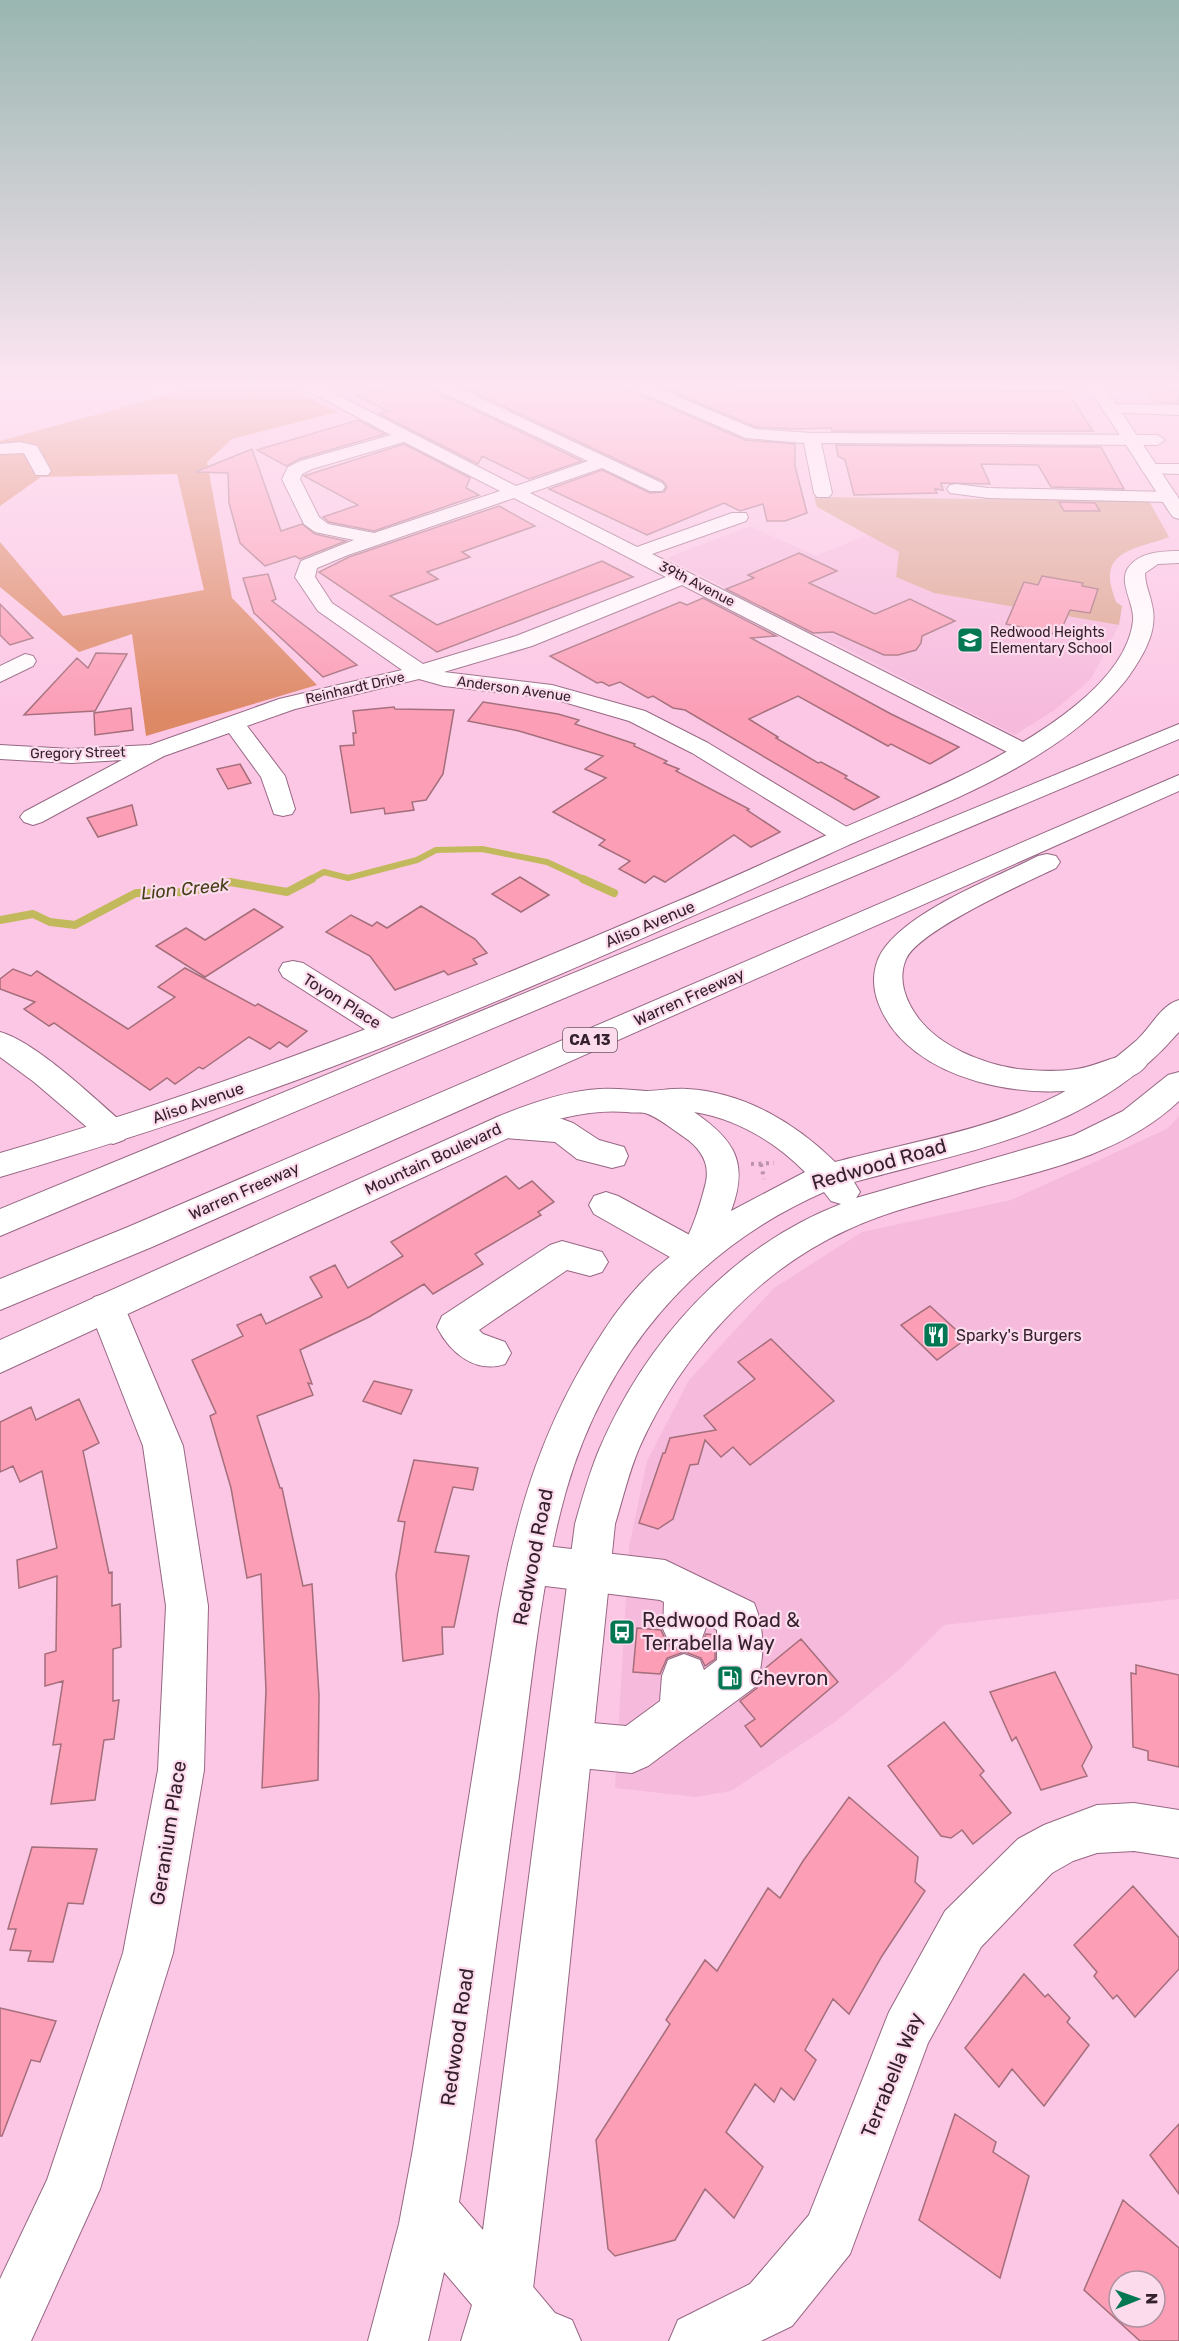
<svg xmlns="http://www.w3.org/2000/svg" width="1179" height="2341" font-family="Rubik,sans-serif">
  <style>
    .built { fill: #f6badd }
    .green { fill: #dca58f }
    .forest { fill: #dd8966 }
    .lines { fill: none; stroke-linecap: round; stroke-linejoin: round }
    .stream-far1 { stroke: #c2b95d; stroke-width: 6 }
    .stream { stroke: #c2b95d; stroke-width: 8 }
    .building { fill: #fb9eb6; stroke: #a46e7b; stroke-width: 1.5; fill-rule: evenodd }
    .minor-casing { stroke: #966783; stroke-width: 2 }
    .major-casing { stroke: #966783; stroke-width: 2 }
    .highway-casing { stroke: #966783; stroke-width: 2 }
    .path { stroke: #bc92aa; stroke-width: 4; stroke-dasharray: 3 4.5; stroke-linecap: butt }
    .minor { fill: #fff; fill-rule: evenodd }
    .major { fill: #fff; fill-rule: evenodd }
    .highway { fill: #fff; fill-rule: evenodd }
    .labels { text-anchor: middle; dominant-baseline: central; stroke-width: 4.5; stroke-linejoin: round; paint-order: stroke }
    .far-street-label { font-size: 14px; fill: #34212d; stroke: #fcdbed }
    .far-poi-label { font-size: 14px; fill: #34212d; stroke: #fcdbed; text-anchor: start }
    .shield { fill: #fcdbed; stroke: #705967; stroke-width: 1.5 }
    .shield-label { font-size: 15px; font-weight: bold; fill: #34212d }
    .street-label { font-size: 16px; fill: #34212d; stroke: #fcdbed }
    .poi-label { font-size: 16px; fill: #34212d; stroke: #fcdbed; text-anchor: start }
    .water-label { font-size: 18px; font-style: italic; fill: #454019; stroke: #fcdbed }
    .near-street-label { font-size: 20px; fill: #34212d; stroke: #fcdbed }
    .near-poi-label { font-size: 20px; fill: #34212d; stroke: #fcdbed; text-anchor: start }
  </style>
  <rect width="100%" height="100%" fill="#fcc7e5"/>
  <path class="built" d="M750 526 816 556 868 534 899 552 896 577 934 593 1119 625 1091 679 1056 709 1015 735 667 558Z
    M1179 1116V1599L944 1625 900 1669 835 1722 731 1791 696 1797 615 1788 629 1547 647 1461 689 1380 774 1288 862 1232 1011 1200 1167 1129Z"/>
  <path class="green" d="M814 497 1149 501 1169 537C1149 546 1108 548 1110 578 1110 586 1114 595 1116 602L1122 606 1119 625 934 593 896 577 899 552 817 507Z"/>
  <path class="forest" d="M200 386H286L337 412 232 439 207 462 232 598 317 685 146 736 132 634 79 652 0 587V542L63 616 204 590 177 474 41 477 0 506V441Z"/>
  <g class="lines">
    <path class="stream-far1" d="M309 880 324 872 348 878 417 860 436 850 482 849 547 862 586 880"/>
    <path class="stream" d="M583 879 614 893
      M0 920 33 914 50 922 75 925 136 893 188 892 230 882 287 892 312 879"/>
  </g>
  <path class="building" d="M391 386H431L434 391 582 461 529 479 482 456 478 464 380 414 388 411 357 396Z
    M460 386H628L631 391 745 440 795 444V466L807 513 785 521H767L763 504 740 511 724 503 647 535 549 489 602 470 650 493 664 492 667 487 663 481Z
    M658 386 828 390 1067 391 1093 431H832L831 428 794 429 756 427Z
    M1144 387 1179 388V403L1155 402Z
    M358 420 385 434 299 459 286 466 257 450Z
    M404 444 470 478 466 488 479 495 374 531 329 522 323 517 358 505 304 476Z
    M836 445 1101 447 1124 489 1051 487 1038 465 981 464 990 484 941 483 943 490 935 489 937 493 854 495 845 460 838 456Z
    M252 449 281 531 302 524 315 534 346 541 300 559 295 556 265 566 240 543 229 503 228 473 195 472Z
    M1059 502 1095 503 1100 511H1064Z
    M499 506 535 526 462 552 470 557 427 572 438 579 390 596 437 625 602 561 633 577 437 652 319 572 349 557Z
    M799 553 837 571 809 583 875 614 910 599 955 621 922 636 921 643 916 650 898 655H884L833 632 813 633 726 589 754 578 748 575Z
    M268 574 276 599 272 601 357 665 323 677 254 613 243 578Z
    M1042 576 1083 583 1082 586 1098 589 1090 613 1070 610 1059 635 1006 624 1024 582 1038 585Z
    M703 598 776 636 751 638 891 714 959 747 930 764 891 744 888 746 798 696 749 719 778 737 776 738 818 763 821 762 847 776 845 778 879 797 854 810 685 710 673 708 653 696 648 698 620 682 609 686 602 682 597 683 550 656 680 602 687 605Z
    M0 604 33 638 10 645 0 635Z
    M96 653 127 654 95 711 24 715 77 658 88 668Z
    M483 702 558 714 579 720 575 724 635 744 634 746 667 761 664 763 679 769 676 771 749 809 747 810 780 832 751 847 734 835 665 882 654 876 645 883 619 869 630 861 599 845 605 840 553 812 606 778 585 769 603 756 519 731 468 721Z
    M394 707 395 709 454 710 443 774 426 800 412 802 414 810 385 814 384 808 351 813 340 746 354 745 353 733H356L353 711Z
    M131 708 133 730 95 735 94 713Z
    M240 764 251 783 228 789 217 769Z
    M132 805 137 825 98 837 87 818Z
    M520 877 549 895 521 912 492 894Z
    M421 906 475 939 487 953 473 959 477 964 448 975 444 971 395 990 370 956 326 932 351 915 372 926 377 922 387 928Z
    M254 909 283 927 205 977 156 946 186 928 205 940Z
    M185 968 255 1006 258 1004 307 1031 287 1047 279 1042 270 1049 249 1037 203 1069 199 1067 175 1084 167 1078 150 1090 54 1023 49 1026 24 1009 35 1002 0 989V979L13 969 31 976 37 971 128 1029 175 997 158 987Z
    M506 1176 519 1189 532 1181 554 1202 538 1212 541 1215 475 1254 483 1264 433 1294 424 1284 369 1317 300 1350 312 1384 308 1383 313 1395 257 1416 280 1488H282L303 1586 312 1584 319 1695 318 1780 262 1788 266 1690 261 1574 247 1578 231 1488 210 1416 216 1413 192 1360 243 1336 237 1325 261 1314 266 1324 322 1297 310 1277 335 1265 348 1288 403 1256 391 1242Z
    M930 1306 966 1339 937 1360 901 1325Z
    M771 1339 834 1401 750 1465 733 1447 721 1457 705 1440 698 1464 690 1465 673 1519 658 1529 639 1523 663 1453H665L670 1438 716 1430 704 1416 755 1379 738 1362Z
    M374 1381 412 1390 401 1414 363 1401Z
    M79 1399 99 1443 83 1451 109 1573 112 1572V1606L120 1604 121 1647 113 1649V1701L119 1700 114 1739 104 1740 95 1800 51 1804 61 1744 53 1745 63 1681 45 1686V1654L56 1651 57 1576 19 1588 17 1560 57 1548 42 1471 20 1482 13 1466 0 1472V1422L31 1407 36 1420Z
    M414 1460 478 1468 473 1490 453 1487 435 1552 469 1556 454 1627H442L443 1654 403 1661 396 1575 405 1522 398 1521Z
    M637 1628 661 1630 668 1645 684 1652 667 1658 660 1674 633 1672Z
    M706 1634 715 1635V1659L705 1666 701 1658 685 1652 701 1646Z
    M801 1639 838 1682 761 1747 745 1726 755 1719 740 1701 757 1688 762 1671Z
    M1136 1665 1179 1675V1767L1148 1760V1751L1133 1747 1131 1673 1136 1674Z
    M1055 1672 1092 1747 1082 1766 1087 1776 1041 1790 1016 1737 1012 1741 990 1692Z
    M944 1722 984 1771 980 1775 1011 1813 973 1844 962 1830 951 1838 941 1836 888 1766Z
    M849 1797 918 1857 915 1882 925 1891 882 1956 849 2014 833 1999 805 2050 816 2060 794 2100 781 2088 774 2102 755 2084 726 2132 763 2167 734 2218 705 2189 675 2240 615 2256 608 2249 596 2140 670 2024 666 2020 705 1960 717 1971 768 1888 780 1898 803 1861Z
    M32 1847 97 1849 83 1904 68 1903 53 1962 28 1961 31 1951 10 1950 16 1929H8Z
    M1133 1886 1179 1938V1969L1135 2017 1117 1995 1113 1999 1094 1976 1097 1972 1074 1945Z
    M1024 1974 1045 1997 1048 1994 1070 2018 1067 2022 1089 2045 1044 2106 1012 2069 999 2087 965 2048Z
    M0 2008 56 2021 40 2062 31 2060 2 2136H0Z
    M955 2114 996 2142 993 2152 1029 2176 1000 2278 919 2220Z
    M1179 2124V2194L1150 2155Z
    M1123 2200 1179 2248V2341H1140L1084 2290ZM1119 2281H1155V2317H1119Z"/>
  <g class="lines">
    <defs>
      <path id="minor" d="M157 386H184L182 389 154 397 148 395 146 392 148 389Z
        M299 386H320L516 486 588 461 435 389 433 386H454L662 483 665 487 662 491H650L602 468 530 493 637 547 732 513H746L748 517 746 521 652 554 1031 746 1035 751 1031 756 1023 758 1015 756 682 585 532 646 444 672 552 685 645 711 708 743 855 832 859 837 855 842 846 845 837 842 692 753 629 721 550 698 444 686 419 679 295 709 247 726 285 776 295 809 292 814 283 816 274 814 261 777 229 733 164 756 42 822 33 825 24 822 20 817 24 812 122 760 71 763 0 759V745L71 749 150 745 279 699 402 670 318 611 295 577 301 561 354 540 315 532 304 524 282 479 288 467 300 461 391 435ZM404 442 500 491 374 533 328 524 319 517 300 479 302 474 312 469ZM514 498 666 577 516 636 423 664 332 603 315 577 317 568 348 555Z
        M630 386H652L755 429 812 433 1157 435 1165 440 1157 445 821 443 832 493 829 497H817L814 493 804 443 746 438 632 389Z
        M1110 404 1179 405V415L1104 412 1102 409Z
        M20 442 37 446 51 471 48 475H36L24 453 0 454V444Z
        M1150 464H1179V474L1144 473 1141 469 1144 465Z
        M956 484 988 488 1169 492 1175 493 1178 497 1175 501 1169 502 988 498 950 493 947 489 950 485Z
        M25 654 33 656 36 661 33 666 0 682V666Z
        M293 961 303 963 402 1025 406 1032 402 1039 391 1042 380 1039 283 977 279 970 283 963Z
        M0 1032C36 1042 94 1098 124 1124L129 1132 124 1140 113 1144 102 1140 34 1082 0 1057Z
        M506 1114 562 1119 573 1123 599 1140 624 1147 628 1156 624 1165 612 1168 577 1159 555 1142 506 1138 495 1134 490 1126 495 1118Z
        M606 1192 618 1196 708 1245 713 1255 708 1265 696 1269 684 1265 594 1214 589 1205 594 1196Z
        M562 1241 602 1252 608 1262 602 1272 590 1276 567 1270 479 1330 483 1334 505 1342 511 1353 505 1364C476 1374 450 1353 437 1327L442 1316 550 1245Z
        M107 1293 120 1297 125 1308 183 1446 208 1606 204 1770 173 1953 100 2189 31 2341H0V2279L47 2180 123 1953 158 1770 166 1606 143 1446 89 1308 94 1297Z
        M529 1544 665 1560 754 1603C765 1628 765 1662 755 1687L648 1766 632 1773 570 1767 554 1760 547 1744 554 1728 570 1721 626 1726 660 1701 662 1676 668 1660 684 1654 700 1660 704 1670 717 1660V1630L707 1624 700 1644 685 1650 670 1644 663 1629 664 1602 660 1600 529 1584 514 1578 508 1564 514 1550Z
        M1134 1803 1179 1810V1858L1134 1851 1097 1853 1073 1861 1052 1873 981 1947 928 2043 850 2254 792 2326 761 2341H669L678 2320 750 2284 809 2215 889 2012 945 1911 1018 1839 1044 1825 1097 1805Z
        M503 2268 524 2276 555 2313 572 2320 581 2341H502L482 2318 474 2297 482 2276Z"/>
      <path id="major" d="M1088 386H1104L1179 499V519L1173 517 1170 513Z
        M1179 551V563L1158 564 1145 573C1145 585 1150 594 1152 605 1159 632 1141 659 1126 680 1056 768 928 808 829 854 655 934 478 1013 297 1080 199 1116 100 1148 0 1177V1153C231 1086 451 999 671 904 726 881 781 855 836 831 887 809 939 788 988 762 1038 735 1126 683 1133 621 1135 604 1118 583 1128 568 1139 552 1162 551 1179 551Z
        M1179 1000V1032L1176 1035C1092 1132 971 1150 854 1182L860 1192 856 1198 1074 1135 1123 1111 1168 1075 1179 1072V1101C1125 1152 1051 1169 981 1187 936 1200 889 1210 847 1230 755 1272 681 1355 640 1446 629 1471 623 1498 615 1524L557 2087 532 2297 521 2341H461L472 2305 444 2272 428 2341H368L399 2224 413 2149 498 1615C517 1509 543 1423 603 1332 617 1310 635 1288 654 1270 663 1262 674 1254 682 1246 692 1233 702 1199 706 1182 710 1162 700 1148 684 1137 672 1129 658 1117 645 1113 640 1112 632 1113 627 1112 587 1109 553 1119 517 1134L0 1373V1340L495 1118C528 1104 564 1091 600 1089 615 1088 630 1090 646 1091 659 1091 673 1088 687 1089 744 1092 795 1123 835 1162 913 1141 999 1129 1071 1088 1095 1075 1116 1058 1137 1040 1151 1027 1161 1005 1179 1000ZM694 1112C737 1119 775 1142 805 1172L731 1211C749 1163 735 1140 694 1112ZM824 1192 831 1201 841 1204C730 1247 645 1342 599 1450 589 1474 582 1499 575 1524L483 2230 459 2202C482 2061 499 1918 519 1776 532 1681 540 1583 566 1491 605 1355 694 1249 824 1192Z"/>
      <path id="highway" d="M1179 724V739L0 1236V1209Z
        M1179 775V791L152 1247 0 1310V1279L128 1227Z
        M1047 854 1056 856 1060 862 1056 868C1025 883 919 930 906 959 897 980 906 1002 919 1019 941 1047 983 1064 1018 1069 1037 1071 1058 1072 1077 1069 1099 1066 1122 1050 1143 1056L1147 1064C1140 1076 1122 1080 1108 1084 1036 1105 907 1083 878 1002 871 983 873 962 886 946 917 907 993 879 1038 856Z"/>
    </defs>
    <use href="#minor" class="minor-casing"/>
    <use href="#major" class="major-casing"/>
    <use href="#highway" class="highway-casing"/>
    <path class="path" d="M751 1164 774 1163
      M761 1164 764 1179"/>
    <use href="#minor" class="minor"/>
    <use href="#major" class="major"/>
    <use href="#highway" class="highway"/>
  </g>
  <linearGradient id="sky" x2="0" y2="1"><stop stop-color="#99b6b0"/><stop offset="0.54" stop-color="#fee6f3"/><stop offset="1" stop-color="#fee6f3" stop-opacity="0"/></linearGradient>
  <rect width="1179" height="714" fill="url(#sky)"/>
  <defs>
    <symbol id="school-square" viewBox="-11 -11 22 22"><rect x="-9" y="-9" width="18" height="18" rx="4" fill="#027752" stroke="#fcdbed"/><path d="M0-5L7-2L0 1L-7-2ZM-4 1L0 2.5L4 1V4Q0 6-4 4Z" fill="#fff"/></symbol>
    <symbol id="restaurant-square" viewBox="-11 -11 22 22"><rect x="-9" y="-9" width="18" height="18" rx="4" fill="#027752" stroke="#fcdbed"/><path d="M-5-6h1v4h1v-4h1v4h1v-4h1v5L-1.5 .5V6h-2V.5L-5-1ZM5-6V6H3V1.5H1.5Q1.5-4 5-6Z" fill="#fff"/></symbol>
    <symbol id="bus-square" viewBox="-11 -11 22 22"><rect x="-9" y="-9" width="18" height="18" rx="4" fill="#027752" stroke="#fcdbed"/><path d="M-5-6H5V4H4V6H2V4H-2V6H-4V4H-5ZM-3.5-4V0h7V-4ZM-3.5 1.2v1.5H-2V1.2ZM2 1.2v1.5H3.5V1.2Z" fill="#fff"/></symbol>
    <symbol id="fuel-square" viewBox="-11 -11 22 22"><rect x="-9" y="-9" width="18" height="18" rx="4" fill="#027752" stroke="#fcdbed"/><path d="M-5.5-6h7V0h2V4h1.3V-2.5L3-4.5l.8-.8L6-3V5H2.5V1h-1V6h-7ZM-4.2-4.7v3.2H.2V-4.7Z" fill="#fff"/></symbol>
  </defs>
  <g fill-rule="evenodd">
    <use href="#school-square" x="955" y="625" width="30" height="30"/>
    <use href="#restaurant-square" x="921" y="1320" width="30" height="30"/>
    <use href="#bus-square" x="607" y="1617" width="30" height="30"/>
    <use href="#fuel-square" x="715" y="1663" width="30" height="30"/>
  </g>
  <g class="labels">
    <g class="far-street-label">
      <text transform="translate(697 584) rotate(27)">39th Avenue</text>
      <text transform="translate(355 688) rotate(-13)">Reinhardt Drive</text>
      <text transform="translate(514 689) rotate(8)">Anderson Avenue</text>
      <text transform="translate(78 753) rotate(-1)">Gregory Street</text>
    </g>
    <g class="far-poi-label">
      <text x="990" y="632">Redwood Heights<tspan x="990" dy="16">Elementary School</tspan></text>
    </g>
    <rect class="shield" x="563" y="1028" width="54" height="24" rx="4.5"/>
    <g class="shield-label">
      <text x="590" y="1040">CA 13</text>
    </g>
    <g class="street-label">
      <text transform="translate(650 924) rotate(-23)">Aliso Avenue</text>
      <text transform="translate(689 997) rotate(-24)">Warren Freeway</text>
      <text transform="translate(342 1001) rotate(32)">Toyon Place</text>
      <text transform="translate(198 1103) rotate(-19)">Aliso Avenue</text>
      <text transform="translate(433 1159) rotate(-25)">Mountain Boulevard</text>
      <text transform="translate(244 1191) rotate(-24)">Warren Freeway</text>
    </g>
    <g class="poi-label">
      <text x="956" y="1335">Sparky's Burgers</text>
    </g>
    <g class="water-label">
      <text transform="translate(185 889) rotate(-6)">Lion Creek</text>
    </g>
    <g class="near-street-label">
      <text transform="translate(879 1164) rotate(-16)">Redwood Road</text>
      <text transform="translate(533 1557) rotate(-79)">Redwood Road</text>
      <text transform="translate(168 1833) rotate(-81)">Geranium Place</text>
      <text transform="translate(457 2037) rotate(-82)">Redwood Road</text>
      <text transform="translate(892 2075) rotate(-68)">Terrabella Way</text>
    </g>
    <g class="near-poi-label">
      <text x="642" y="1620">Redwood Road &amp;<tspan x="642" dy="23">Terrabella Way</tspan></text>
      <text x="750" y="1678">Chevron</text>
    </g>
  </g>
  <g transform="translate(1137 2299) rotate(89)"><circle r="28" fill="#fcdbed" stroke="#ac91a0" stroke-width="1.5"/>
  <path d="M0-4.5L10 22L0 15L-10 22Z" fill="#027752"/>
  <text y="-9" font-size="16" font-weight="bold" text-anchor="middle" fill="#34212d">N</text>
  </g>
</svg>
